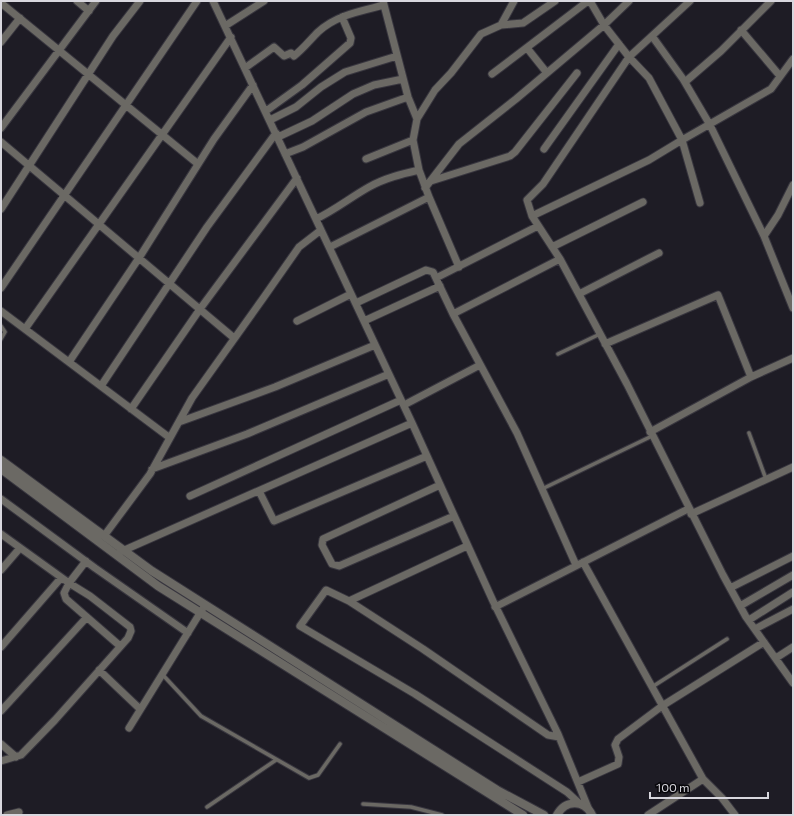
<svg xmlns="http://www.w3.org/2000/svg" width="794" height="816" font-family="Commissioner,sans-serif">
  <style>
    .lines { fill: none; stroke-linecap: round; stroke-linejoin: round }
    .service-casing { stroke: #38363f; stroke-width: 5.5 }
    .minor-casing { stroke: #38363f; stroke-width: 9 }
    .tertiary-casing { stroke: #38363f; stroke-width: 10 }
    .service { stroke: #6b6964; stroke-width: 3.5 }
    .minor { stroke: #6b6964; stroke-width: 7 }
    .tertiary { stroke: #6b6964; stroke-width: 8 }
  </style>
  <rect width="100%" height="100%" fill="#1e1c25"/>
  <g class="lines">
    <defs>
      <path id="service" d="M1 326 5 332 1 339
        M558 354 600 334
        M749 433 766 479
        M542 489 652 436
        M162 674 201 716 309 778 318 775 340 744
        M652 687 727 639
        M363 804 411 807 442 815
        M207 807 276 760"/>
      <path id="minor" d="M77 1 89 11
        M213 1 412 423 493 601 558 734 589 810
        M383 1 408 97 417 119
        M590 1 604 25 629 57 543 184 527 200 532 216 560 259 627 384 723 575 746 617 793 683
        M1 3 198 164
        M501 25 523 23 555 1
        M225 26 264 1
        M741 30 780 76
        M652 36 683 79 710 125 764 236
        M1 42 20 18
        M527 48 547 73
        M245 68 274 47 284 56 291 53 294 56C303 49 310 40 318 32 336 15 361 11 384 5
        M492 74 588 1
        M685 82 721 51 771 1
        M266 111 302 85 350 43 351 38 342 17
        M270 120 296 107 321 87 345 72 397 56
        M1 128 96 1
        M278 137 312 121 353 94 374 85 403 79
        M1 142 234 338
        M544 149 619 44
        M285 154 303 147 366 112 408 97
        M366 159 413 140
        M431 181 510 156 515 152 577 73
        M793 185 778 215 764 236 793 308
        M425 188 459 144 516 99 604 25 629 1
        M429 197 459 267
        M700 203 682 140 771 89 793 59
        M1 209 113 36 140 1
        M532 216 649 160 682 140 649 78 629 57 690 1
        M316 219C335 210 351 197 369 187 385 178 402 174 419 170
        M330 247 429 197 419 170 413 140 417 119 435 90 451 73 481 34 501 25 514 1
        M552 247 643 202
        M436 278 538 226
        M1 288 197 1
        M579 294 659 253
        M356 303 426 270 433 272 453 314 517 433 576 565
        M1 311 170 438
        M453 314 560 259
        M297 321 351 294
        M364 321 440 286
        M25 329 231 37
        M605 344 718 295 751 377
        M69 362 139 258 214 139 253 85
        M101 386 207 227 276 133
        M404 405 480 365
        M131 409 200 309 297 178
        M179 422 275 387 375 345
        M650 432 751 377 793 358
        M152 469 247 434 389 374
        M440 485 323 539 322 545 332 564 339 566 454 516
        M259 491 274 521 427 456
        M190 496 401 400
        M1 499 95 568 188 633
        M691 514 793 467
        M1 534 69 583 86 561
        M104 536 150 474 192 398 264 297 299 247 321 230
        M467 546 349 601 423 649 548 735 559 737
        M120 552 412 423
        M583 562 703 779
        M1 570 20 548
        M730 588 793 556
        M349 601 326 590 300 626 415 694 567 792 580 804
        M740 606 793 575
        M495 607 688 509
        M749 620 793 592
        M755 629 793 609
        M1 647 61 578
        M776 658 793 647
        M99 670 140 709
        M1 711 87 617
        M129 728 205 605
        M1 744 16 757
        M1 761 21 755 55 720 128 638 131 631 130 627 90 596 69 583 64 593 66 599 120 646
        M578 782 618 764 619 757 615 745 618 739 662 706 764 642
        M7 815 19 812
        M648 815 703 779 722 798 735 815"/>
      <path id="tertiary" d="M1 460 152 571 497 790 544 815
        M1 469 158 586 523 815
        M557 815C565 800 584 799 592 815"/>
    </defs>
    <use href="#service" class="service-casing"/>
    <use href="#minor" class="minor-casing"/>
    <use href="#tertiary" class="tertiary-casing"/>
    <use href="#service" class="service"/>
    <use href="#minor" class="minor"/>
    <use href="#tertiary" class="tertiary"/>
  </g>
  <rect width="794" height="816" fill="none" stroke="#d8d7de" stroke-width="4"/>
  <path d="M650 792v6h118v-6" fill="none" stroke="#d8d7de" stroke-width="2"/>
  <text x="656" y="792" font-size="12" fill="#d8d7de" stroke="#08070b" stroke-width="3" paint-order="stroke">100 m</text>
</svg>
